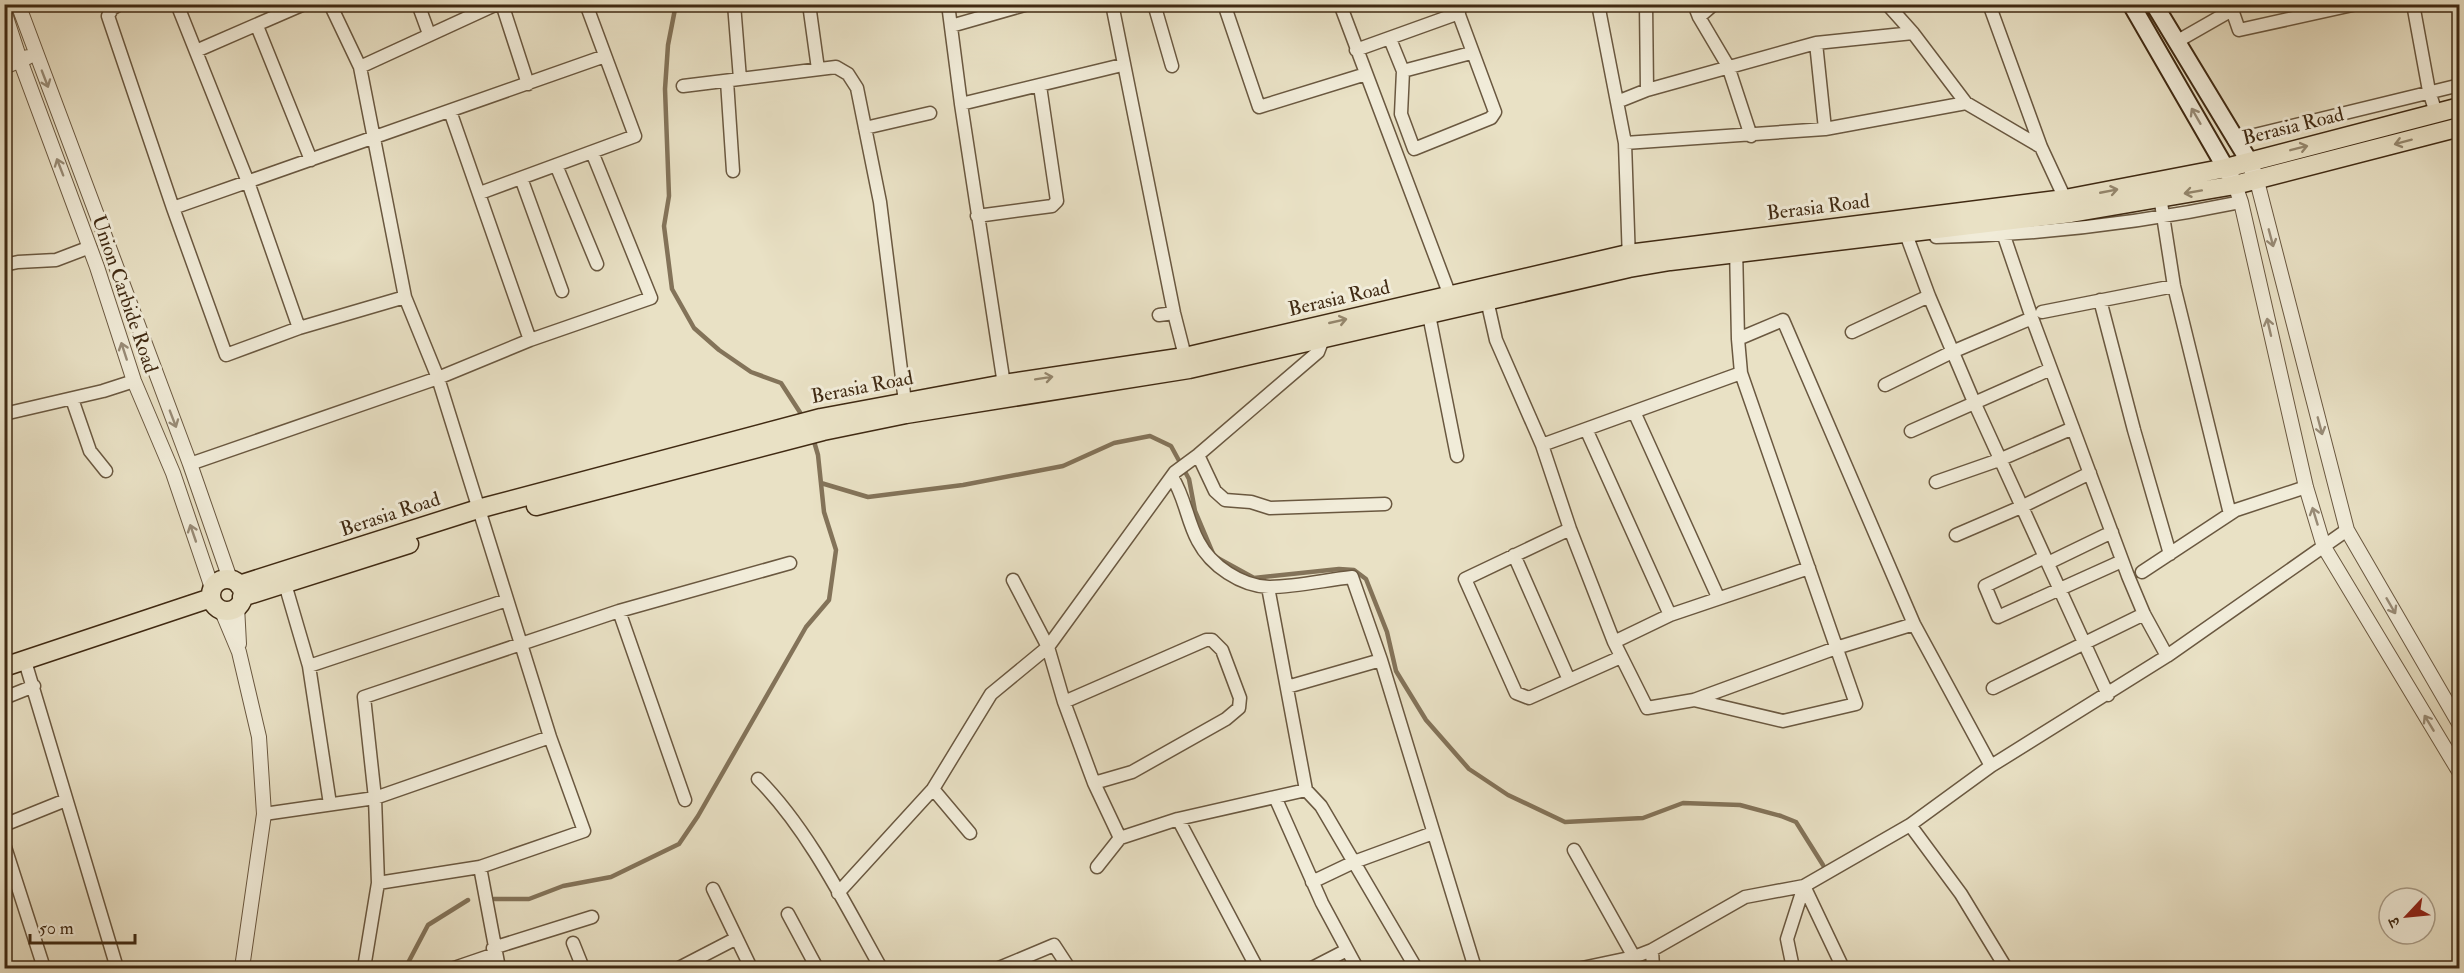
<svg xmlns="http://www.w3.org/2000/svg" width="2464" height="973" font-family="'IM FELL Double Pica','Noto Serif Devanagari',serif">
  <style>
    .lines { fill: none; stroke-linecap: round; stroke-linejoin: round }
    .stream { stroke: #837359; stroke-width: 4.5 }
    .minor-casing { stroke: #6a5840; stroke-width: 15 }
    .tertiary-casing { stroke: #6a5840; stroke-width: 16 }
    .secondary-casing { stroke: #402a13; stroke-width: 20 }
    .primary-casing { stroke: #402a13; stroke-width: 21 }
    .minor { stroke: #f1ecd9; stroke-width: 12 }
    .tertiary { stroke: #f1ecd9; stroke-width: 14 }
    .secondary { stroke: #f1ecd9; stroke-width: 16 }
    .primary { stroke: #e9e1c5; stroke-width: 18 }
    .oneway { stroke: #988b76 }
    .oneway2 { stroke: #94866c }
    .labels { text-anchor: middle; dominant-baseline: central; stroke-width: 6; stroke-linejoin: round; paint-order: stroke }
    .street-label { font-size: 20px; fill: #402a13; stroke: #f1ecd9 }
  </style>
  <rect width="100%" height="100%" fill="#e9e1c5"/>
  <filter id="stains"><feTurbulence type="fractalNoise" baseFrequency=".00333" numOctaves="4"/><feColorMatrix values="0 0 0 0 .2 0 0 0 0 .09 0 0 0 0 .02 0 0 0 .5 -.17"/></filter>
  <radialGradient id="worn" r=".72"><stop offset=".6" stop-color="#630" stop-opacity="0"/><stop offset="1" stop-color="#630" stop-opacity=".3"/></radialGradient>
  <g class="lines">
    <path class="stream" d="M676 4 668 45 665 89 669 196 664 226 672 289 694 328 719 350 751 372 781 383 803 417
      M821 483 868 497 963 485 1063 466 1114 443 1150 436 1171 446 1189 479 1195 511 1214 556 1254 578 1339 569 1354 570 1366 579 1387 632 1396 671 1426 720 1469 769 1508 795 1565 822 1643 818 1683 803 1740 805 1781 816 1796 822 1823 865
      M494 899H529L563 886 611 877 679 844 698 816 806 627 829 600 836 550 824 512 818 455 813 438
      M408 968 409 961 428 925 468 900"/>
    <defs>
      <path id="minor" d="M120 4 112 9 108 16 173 208 226 355 299 328 405 297
        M177 4 248 182 299 328
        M330 4 360 67 405 297 438 378 550 737 584 831 480 867 378 883
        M418 4 429 34
        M502 4 528 84
        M734 4 740 79
        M809 4 818 69
        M948 4 961 104 1005 391
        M1112 4 1174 313 1187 364
        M1154 4 1172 66
        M1224 4 1259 107 1366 74
        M1340 4 1452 301
        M1598 4 1625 143 1629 261
        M1646 4 1647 90
        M1694 4 1699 17 1728 66 1751 136
        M1887 4 1913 33 1966 103 2041 147
        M1989 4 2041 147 2067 203
        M2230 4 2239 30 2357 4
        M2413 4 2429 91 2436 113
        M1699 17 1714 4
        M257 26 311 160
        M951 26 1028 4
        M1390 39 1403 71 1401 114 1414 149 1491 118 1495 112 1455 4
        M2176 42 2232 10
        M1816 43 1825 129
        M1356 50 1459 13
        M196 51 304 4
        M360 67 497 4
        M1403 71 1471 53
        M727 81 733 171
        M683 86 836 67 848 74 857 88 880 202 906 410
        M1617 102 1647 90 1816 43 1913 33
        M961 104 1122 65
        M865 128 930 113
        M2234 140 2460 85
        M1625 143 1825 129 1966 103
        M556 165 597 264
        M521 178 562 291
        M2159 190 2174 286 2230 514
        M480 193 635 136 586 4
        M173 208 605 56
        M977 216 1052 206 1057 201 1040 86
        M1903 226 1929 296 1974 402 2108 695
        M2004 236 2032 318 2128 576 2144 614 2167 656
        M1936 237C2039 235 2140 223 2241 202
        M4 265 18 262 56 260 90 247
        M1487 300 1496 340 1542 445 1570 529 1614 642 1647 708 1694 700 1836 648 1914 624
        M2100 300 2134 430 2170 554
        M2042 312 2174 286
        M1159 315 1174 313
        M1429 315 1457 456
        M1852 332 1929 296
        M1738 339 1783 320 1914 624 1991 766
        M530 340 651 298 592 152
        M1885 385 1952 352 2032 318
        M72 399 90 451 106 471
        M4 414 103 391 134 381
        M1635 414 1718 597
        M1586 429 1670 615
        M1911 431 2051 369
        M1542 445 1741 373
        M1198 455 1215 491 1225 500 1251 502 1270 508 1385 504
        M190 464 438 378 530 340 450 111
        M1172 477C1185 497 1187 521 1198 541 1211 566 1241 586 1269 587 1296 587 1325 580 1352 577L1381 660 1475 968
        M1936 482 1999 460 2073 428
        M1570 529 1465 579 1516 693 1529 698 1621 657
        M1956 535 2021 507 2090 473
        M1514 555 1569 680
        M2045 557 1985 586 1998 617 2122 561
        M2048 563 2112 532
        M2142 572 2236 510 2306 487
        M1013 580 1048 647 1064 702 1094 783 1120 838 1178 819 1306 790
        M285 584 309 666 330 804
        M1268 587 1306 790 1321 806 1416 968
        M619 611 685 800
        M1614 642 1670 615 1809 568
        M24 658 117 968
        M309 666 507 600
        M1287 687 1381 660
        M1993 688 2144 614
        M4 698 34 686
        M1694 700 1783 721 1856 704 1741 373 1738 339 1736 247
        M1064 702 1206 640H1212L1222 650 1240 698 1239 708 1226 719 1132 772 1094 783
        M758 779C809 830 846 906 881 968
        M933 789 970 833
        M1275 797 1322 903 1357 968
        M264 814 375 798 550 737
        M1178 819 1257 968
        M4 825 66 800
        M1910 825 1961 894 2006 968
        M4 844 44 968
        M1574 850 1634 957
        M480 867 499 968
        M1097 867 1120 838
        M1312 882 1354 862 1433 833
        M1804 886 1843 968
        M713 889 751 968
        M838 893 933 789 991 694 1048 647 1175 472 1198 455 1318 352 1323 339
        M788 914 817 968
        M573 943 583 968
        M493 948 592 917
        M1652 950 1653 968
        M364 968 378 883 375 798 364 697 619 611 790 563
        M454 968 495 954
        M679 968 735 939
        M999 968 1054 945 1069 968
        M1312 968 1347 950
        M1582 968 1634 957 1652 950 1745 897 1804 886 1910 825 1991 766 2167 656 2347 530
        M1793 968 1787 939 1804 886"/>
      <path id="tertiary" d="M18 4 190 464 230 579
        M4 11 20 60 97 267 134 381 173 473 212 588
        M4 67 28 57
        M2257 181 2347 530 2460 725
        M2235 185 2241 202 2306 487 2324 547 2460 773
        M237 606 239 644
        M221 609 239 652 259 737 264 814 242 968"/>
      <path id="secondary" d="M2131 4 2232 179
        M2154 4 2249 161 2254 174"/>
      <path id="primary" d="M536 506 823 431 906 414 1189 369 1629 268 1670 261 2071 213 2235 185 2460 127
        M211 595a16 16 0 1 1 32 0a16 16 0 1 1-32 0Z
        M239 585 478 509 821 418 1004 384 1185 357 1628 254 2065 199 2226 168 2460 107
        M242 597 409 544
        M4 667 211 598"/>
    </defs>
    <use href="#minor" class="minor-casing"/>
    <use href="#tertiary" class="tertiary-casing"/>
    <use href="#secondary" class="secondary-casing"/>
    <use href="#primary" class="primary-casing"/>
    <use href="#minor" class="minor"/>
    <use href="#tertiary" class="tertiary"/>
    <use href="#secondary" class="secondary"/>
    <use href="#primary" class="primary"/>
  </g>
  <defs><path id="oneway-shaft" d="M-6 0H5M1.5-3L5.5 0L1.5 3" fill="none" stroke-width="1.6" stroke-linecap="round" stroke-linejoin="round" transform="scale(1.5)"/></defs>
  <g class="oneway">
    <use href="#oneway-shaft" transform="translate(45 79) rotate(69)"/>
    <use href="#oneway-shaft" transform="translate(2196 116) rotate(-120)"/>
    <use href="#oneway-shaft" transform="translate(60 167) rotate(-111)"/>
    <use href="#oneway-shaft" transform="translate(2271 238) rotate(75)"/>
    <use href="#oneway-shaft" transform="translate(2269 327) rotate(-103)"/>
    <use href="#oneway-shaft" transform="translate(124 351) rotate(-108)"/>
    <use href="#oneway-shaft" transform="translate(173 419) rotate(69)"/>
    <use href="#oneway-shaft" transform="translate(2320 426) rotate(75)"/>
    <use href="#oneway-shaft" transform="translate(2315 516) rotate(-107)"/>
    <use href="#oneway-shaft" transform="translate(193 533) rotate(-109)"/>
    <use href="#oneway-shaft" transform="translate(2391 606) rotate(60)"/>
    <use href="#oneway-shaft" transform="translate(2429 723) rotate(-121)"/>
  </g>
  <g class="oneway2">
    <use href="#oneway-shaft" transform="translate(2403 142) rotate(165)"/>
    <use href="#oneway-shaft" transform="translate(2299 148) rotate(-14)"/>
    <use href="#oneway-shaft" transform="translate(2109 191) rotate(-11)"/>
    <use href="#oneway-shaft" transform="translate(2193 192) rotate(170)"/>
    <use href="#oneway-shaft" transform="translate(1338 321) rotate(-13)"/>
    <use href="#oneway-shaft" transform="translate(1044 378) rotate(-9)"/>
  </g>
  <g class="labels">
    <g class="street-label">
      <text transform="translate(2293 126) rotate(-14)">Berasia Road</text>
      <text transform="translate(1818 207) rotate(-7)">Berasia Road</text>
      <text transform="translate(125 294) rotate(71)">Union Carbide Road</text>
      <text transform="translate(1339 298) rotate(-13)">Berasia Road</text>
      <text transform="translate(862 387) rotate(-11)">Berasia Road</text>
      <text transform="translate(390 514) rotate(-18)">Berasia Road</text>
    </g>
  </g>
  <rect width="2464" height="973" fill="none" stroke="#e9e1c5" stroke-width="24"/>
  <rect x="6" y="6" width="2452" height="961" fill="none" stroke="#402a13" stroke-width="3"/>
  <rect x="12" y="12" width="2440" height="949" fill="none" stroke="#402a13" stroke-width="1.5"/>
  <g transform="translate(2407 916) rotate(244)"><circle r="28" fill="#f1ecd9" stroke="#aa9e8a" stroke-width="1.5"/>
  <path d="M0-4.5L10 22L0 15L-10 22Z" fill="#8f2418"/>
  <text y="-9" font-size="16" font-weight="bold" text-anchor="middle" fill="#402a13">उ</text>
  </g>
  <path d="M30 934v9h105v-9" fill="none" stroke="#402a13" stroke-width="3"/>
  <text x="39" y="934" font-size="18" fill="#402a13" stroke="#f1ecd9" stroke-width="4.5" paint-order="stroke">50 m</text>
  <rect width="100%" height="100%" filter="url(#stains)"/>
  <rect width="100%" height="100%" fill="url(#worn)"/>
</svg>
